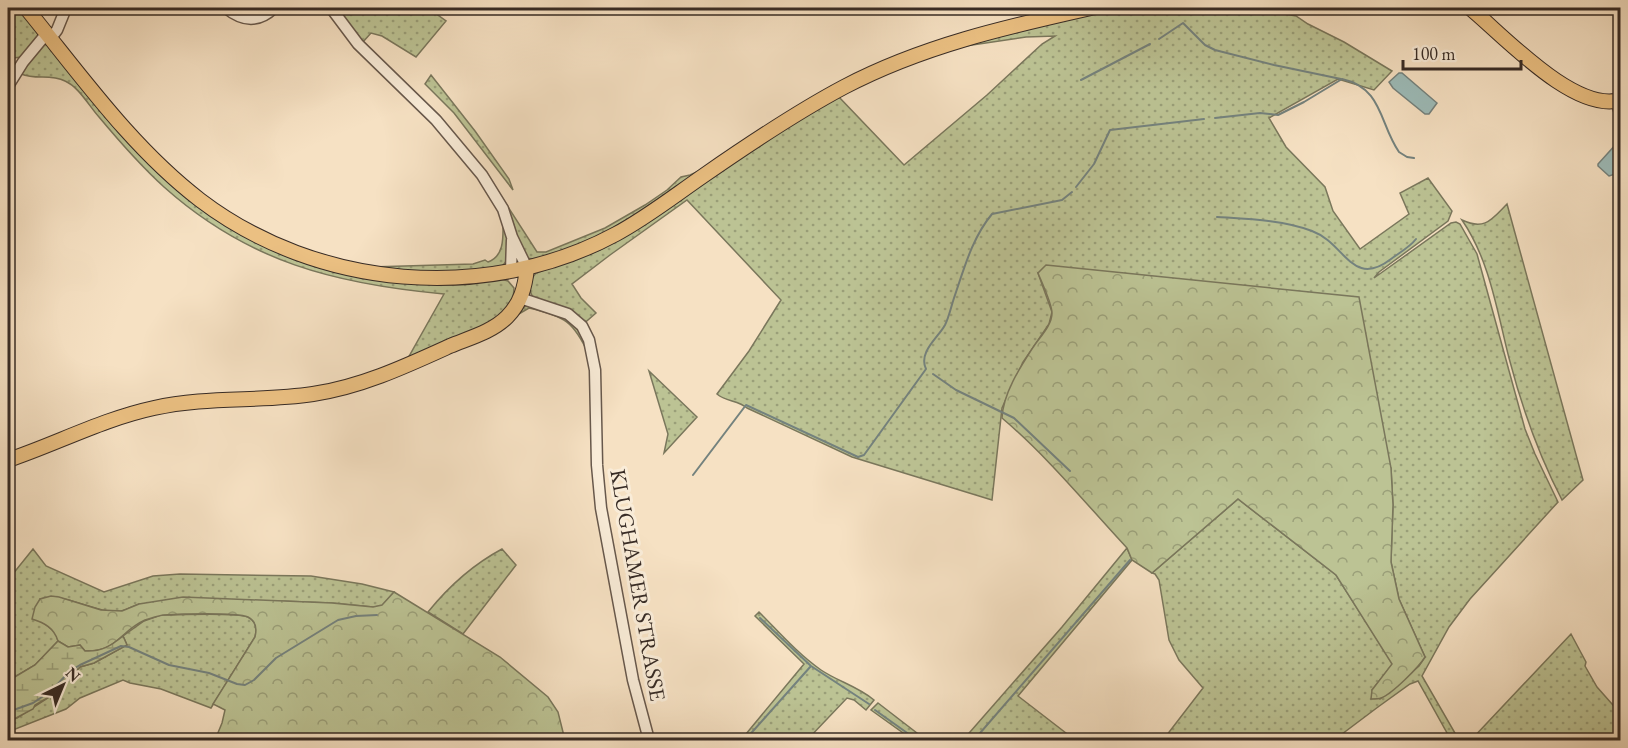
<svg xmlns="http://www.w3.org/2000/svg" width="1628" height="748" font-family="'EB Garamond',serif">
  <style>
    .grass { fill: url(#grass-dots); stroke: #7a775c; stroke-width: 1.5 }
    .forest { fill: url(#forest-crowns); stroke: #7a775c; stroke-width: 1.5 }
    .wetland { fill: url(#wetland-marsh); stroke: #7a775c; stroke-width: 1.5 }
    .water { fill: #9dbcb9; stroke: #74827e; stroke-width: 1.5 }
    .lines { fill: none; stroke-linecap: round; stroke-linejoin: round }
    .stream { stroke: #74827e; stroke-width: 2 }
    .minor-casing { stroke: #67584c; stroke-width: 13 }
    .major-casing { stroke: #372b25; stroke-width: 16 }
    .minor { stroke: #f9ecd8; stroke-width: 10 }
    .major { stroke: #ebc082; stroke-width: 14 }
    .labels { text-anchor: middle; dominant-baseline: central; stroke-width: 6; stroke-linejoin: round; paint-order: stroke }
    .street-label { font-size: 22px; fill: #372b25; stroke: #f9ecd8 }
  </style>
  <defs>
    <pattern id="grass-dots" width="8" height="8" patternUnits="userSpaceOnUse" patternTransform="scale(1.5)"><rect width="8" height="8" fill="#bcc394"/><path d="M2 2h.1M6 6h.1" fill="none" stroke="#9a9f79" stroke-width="1.8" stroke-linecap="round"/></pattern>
    <pattern id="forest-crowns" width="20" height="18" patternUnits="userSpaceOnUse" patternTransform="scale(1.5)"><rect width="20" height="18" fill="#bcc394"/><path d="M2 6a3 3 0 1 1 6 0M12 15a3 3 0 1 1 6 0" fill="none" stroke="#9a9f79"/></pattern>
    <pattern id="wetland-marsh" width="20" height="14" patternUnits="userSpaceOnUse" patternTransform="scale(1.5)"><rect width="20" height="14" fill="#bcc394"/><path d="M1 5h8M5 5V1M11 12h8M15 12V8" fill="none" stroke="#9a9f79"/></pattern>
  </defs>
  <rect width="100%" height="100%" fill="#f6e1c3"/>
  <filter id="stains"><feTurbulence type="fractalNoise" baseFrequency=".00333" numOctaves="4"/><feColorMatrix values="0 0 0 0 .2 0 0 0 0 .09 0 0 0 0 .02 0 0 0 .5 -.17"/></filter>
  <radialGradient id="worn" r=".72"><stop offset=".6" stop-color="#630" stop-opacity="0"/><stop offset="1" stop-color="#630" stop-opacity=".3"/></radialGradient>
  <path class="grass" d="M8 8H19L37 30 38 36 22 57 13 58 8 64Z
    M334 8H428L446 21 416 57 382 36 371 33 362 43Z
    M1110 8H1252L1296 16 1308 24 1344 42 1392 71 1374 90 1338 79 1269 118 1286 147 1325 187 1333 211 1360 249 1409 214 1400 193 1428 178 1452 211 1448 221 1379 272 1374 278 1451 223 1456 222 1460 224 1477 254 1525 429 1535 454 1558 502 1470 599 1449 627 1422 676 1459 740H1451L1418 681 1410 684 1378 707 1334 740H1163L1203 688 1179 660 1169 640 1159 580 1155 574 1152 573 1238 499 1336 575 1393 664 1372 690 1380 699 1419 666 1425 657 1399 599 1391 562 1393 505 1391 468 1038 273 1052 312 1049 324 1023 362 1002 408 992 500 852 457 747 408C738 400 726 402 717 394L749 351 781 300 687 200 610 255 572 284 581 298 596 313 580 327 589 355C574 322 565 316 529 308L517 315 533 298C528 289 529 281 536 273L600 250 635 229 703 180 837 95 904 165 987 95 1042 44 1055 36 1026 37 945 49Z
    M47 43 213 215 388 280 450 284 501 279 508 281 514 288 513 300 498 319 407 360 444 294C335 284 248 262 164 187 141 166 119 141 99 117 89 106 79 87 65 81 50 74 36 80 21 74L42 44Z
    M431 75 475 131 509 179 513 190 454 113 425 84Z
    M706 168C661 199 618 230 566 250 554 254 539 261 526 258L521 250 512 219 501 196 537 252H546L605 228 645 205 667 190 681 177 690 175Z
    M1507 204 1583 480 1562 500C1538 454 1522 408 1509 358 1497 311 1490 261 1462 220 1485 231 1492 219 1507 204Z
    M503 221C507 234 514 256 502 266 458 274 414 273 370 267L473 264 485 260 488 262C505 256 503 236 503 221Z
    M649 371 697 417 664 453 668 434Z
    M1127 548 1132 560 1018 696 1075 740H963L1062 627Z
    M33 549 46 566 104 592 153 576 180 574 311 576 362 584 394 592 382 606 373 607 332 603 281 601 139 604C133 606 127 610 121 611 92 614 68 592 40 599L44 623 56 633 58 641 35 665 8 681V580Z
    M502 549 516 565 463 634 428 612C449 586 474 564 502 549Z
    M759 612C779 632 798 654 821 670 839 682 857 686 874 700L866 710 854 700 847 698 807 740H741L804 664 755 616Z
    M161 615C179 615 235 612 248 617 256 621 257 629 255 637L211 708 161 689 130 683 123 680 80 698 66 709 8 732V721L17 718 54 694 80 667 94 663 127 645 123 636 144 621Z
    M1571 634 1586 662 1585 666 1597 687 1620 713V740H1471Z
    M878 703 926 740H913L871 710Z"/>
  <path class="forest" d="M1046 265 1359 297 1391 468 1393 505 1391 562 1399 599 1425 657C1419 667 1392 694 1381 698 1379 699 1374 699 1371 699L1372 690 1392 664 1336 575 1238 499 1152 573 1132 560 1127 548C1086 504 1048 457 1002 418 1003 393 1021 366 1034 346 1041 336 1052 325 1052 313 1052 304 1042 283 1038 273Z
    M394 592 500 657 548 697 558 712 565 740H215L222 723 225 710 213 704 255 637C257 629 256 621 248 617 236 612 178 614 163 615 158 616 151 618 145 620 120 631 117 652 85 651L80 645 68 647 58 641C54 628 45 623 32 619L35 607 40 599 51 596 59 597 101 610 122 611 139 604 183 597 332 603 373 607 382 605Z"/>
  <path class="wetland" d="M123 636 127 645 94 663 80 667 54 694 35 705 33 709 16 718 8 721V681L35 665 58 641 68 647 80 645 85 651C101 652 111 646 123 636Z"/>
  <path class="water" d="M1399 73H1402L1437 103 1429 114H1425L1393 88 1389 82Z
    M1618 142 1620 143C1621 155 1625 173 1609 176L1598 166V164Z"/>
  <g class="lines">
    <path class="stream" d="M8 11 9 8
      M1159 39 1183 23 1205 45 1215 50 1274 65 1341 79
      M1081 80 1150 44
      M1215 118 1260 113 1278 115 1304 102 1342 79C1383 88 1379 123 1399 152L1407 157 1414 158
      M1076 187 1094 164 1110 130 1204 119
      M1217 217C1248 219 1283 220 1312 231 1345 243 1352 289 1391 259 1399 253 1410 247 1416 239
      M933 374 956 390 1014 418 1070 471
      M693 475 746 405 858 457 864 455 926 369C918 352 938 338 945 325 949 317 951 307 954 298 964 269 972 238 992 214L1062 200 1072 192
      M760 618 811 666 869 704
      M875 710 917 740
      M8 712 33 703 51 691 70 671 80 665 121 646 129 647 169 665 209 673 237 684 245 685 254 680 276 658 338 620 356 616 377 615
      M745 740 811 666
      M974 740 1130 560"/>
    <defs>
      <path id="minor" d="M226 8C242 21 258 23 274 8
        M331 8 358 44 436 120 482 175 503 209 512 237 527 268
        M51 38 57 30 66 8
        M8 86 23 62 47 33
        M1616 101 1620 113
        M511 271 512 240
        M520 298 568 314 582 326 589 340 595 370 597 465 601 508 633 680 649 740"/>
      <path id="major" d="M26 8C80 74 131 147 200 200 317 289 486 304 616 234 646 218 674 196 703 176 749 144 795 113 844 87 922 46 1006 27 1091 8
        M1470 8C1503 35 1574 113 1620 100
        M8 460C56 444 103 419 154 408 206 396 260 402 313 394 361 387 406 366 450 346 469 338 492 332 507 317 521 303 525 287 527 268"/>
    </defs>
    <use href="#minor" class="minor-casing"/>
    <use href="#major" class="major-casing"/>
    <use href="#minor" class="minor"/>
    <use href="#major" class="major"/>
  </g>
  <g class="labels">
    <g class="street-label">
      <text transform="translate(638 585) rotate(80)">KLUGHAMER STRASSE</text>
    </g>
  </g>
  <rect width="1628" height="748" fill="none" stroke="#f6e1c3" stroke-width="30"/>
  <rect x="9" y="9" width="1610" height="730" fill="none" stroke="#372b25" stroke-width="3"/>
  <rect x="15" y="15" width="1598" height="718" fill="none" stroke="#372b25" stroke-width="1.5"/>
  <g transform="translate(63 685) rotate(43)" stroke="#f9ecd8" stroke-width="4.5" paint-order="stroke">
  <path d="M0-4.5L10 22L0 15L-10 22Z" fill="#372b25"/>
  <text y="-9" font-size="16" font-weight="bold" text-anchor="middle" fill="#372b25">N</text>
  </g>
  <path d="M1403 60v9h118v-9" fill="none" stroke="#372b25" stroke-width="3"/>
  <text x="1412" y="60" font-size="18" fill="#372b25" stroke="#f9ecd8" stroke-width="4.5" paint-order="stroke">100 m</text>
  <rect width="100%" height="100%" filter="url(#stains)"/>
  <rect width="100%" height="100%" fill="url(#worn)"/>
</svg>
